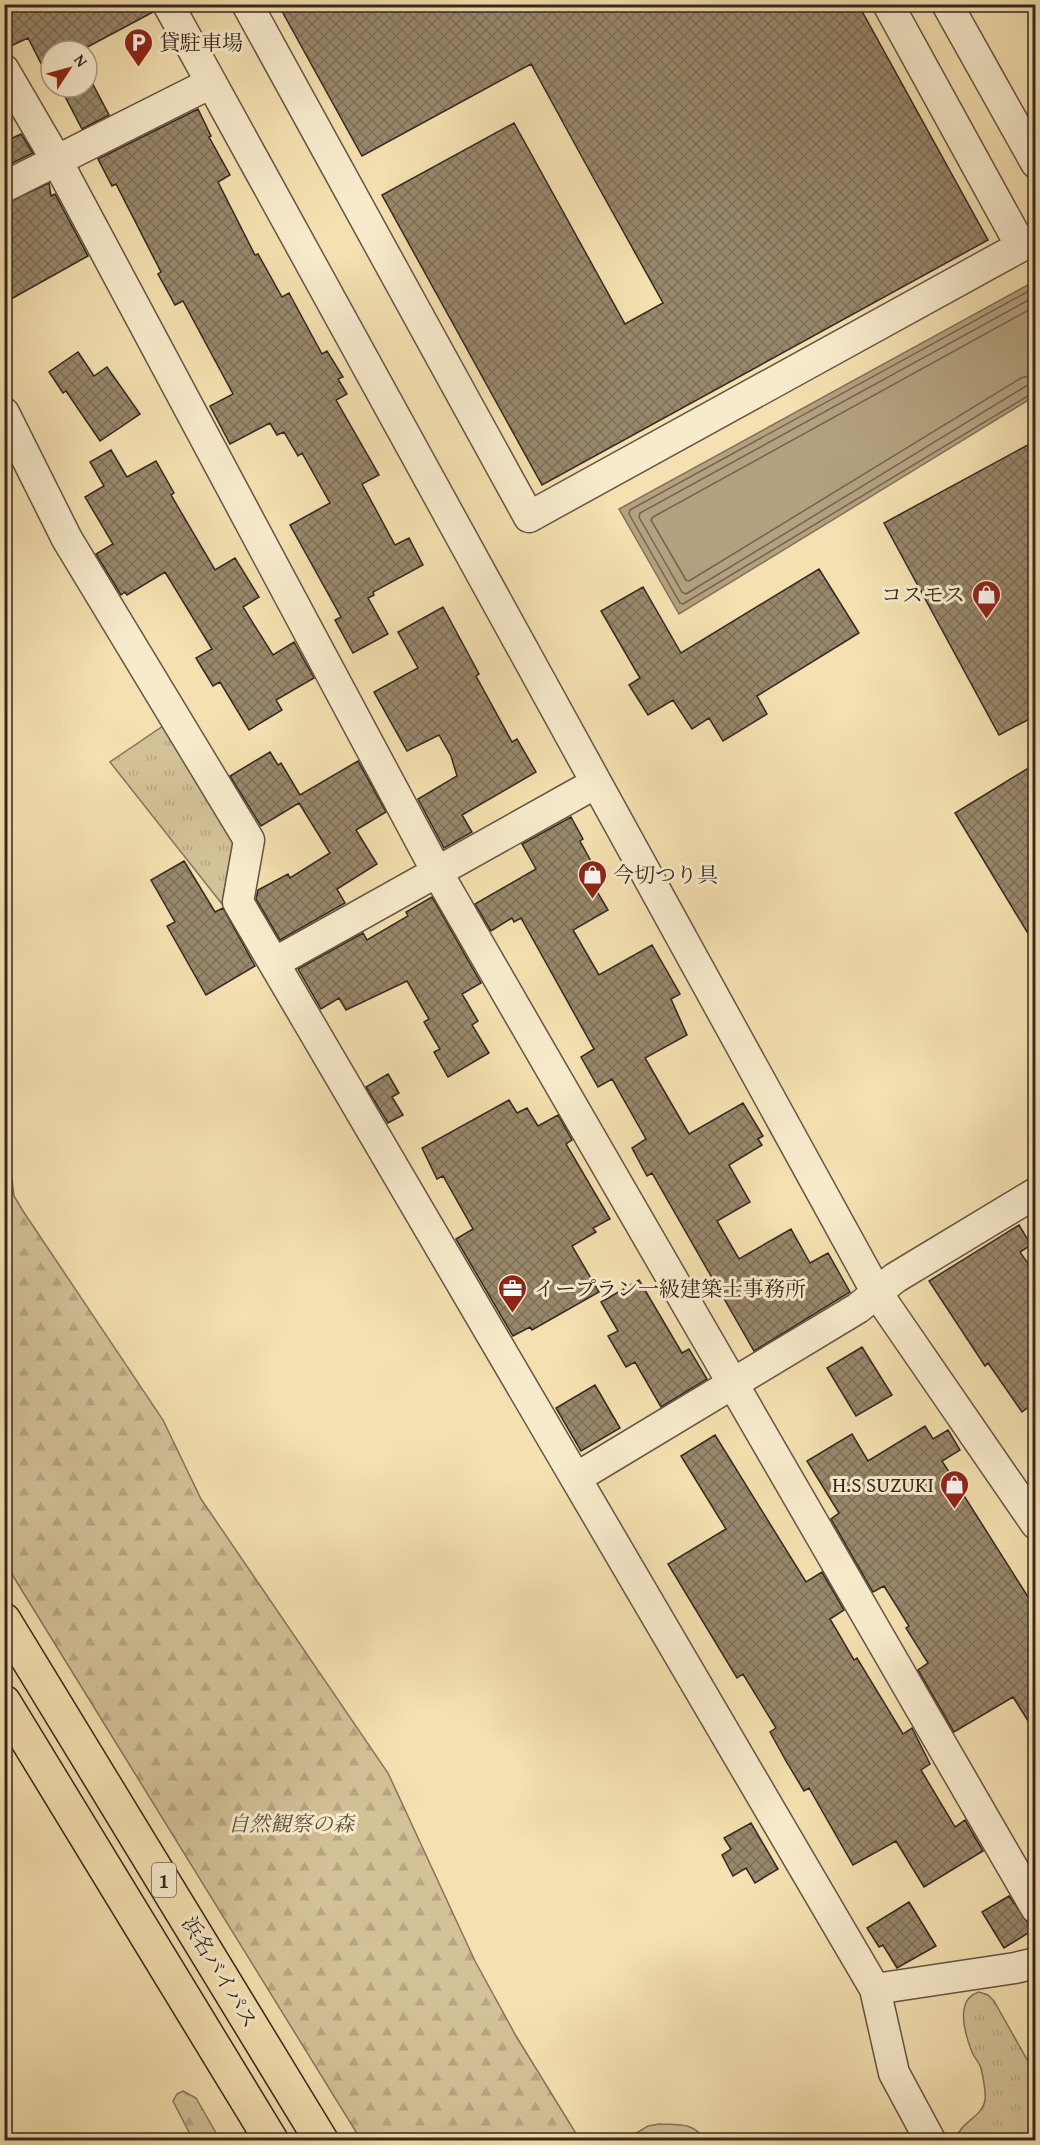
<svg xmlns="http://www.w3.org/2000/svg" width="1040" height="2145" font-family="'Gentium Book Plus','Noto Serif JP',serif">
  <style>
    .grass { fill: url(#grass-tufts); stroke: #84745c; stroke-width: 1.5 }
    .forest { fill: url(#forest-firs); stroke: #84745c; stroke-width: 1.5 }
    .water { fill: #b3a17f; stroke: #807159; stroke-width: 1.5 }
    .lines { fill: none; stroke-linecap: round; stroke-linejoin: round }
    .shore { stroke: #746450; stroke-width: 1.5 }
    .building { fill: url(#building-cross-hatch); stroke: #342820; stroke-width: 1.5 }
    .minor-casing { stroke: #645644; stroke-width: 33 }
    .highway-casing { stroke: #342820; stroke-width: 36 }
    .minor { stroke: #f8ebcc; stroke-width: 30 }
    .highway { stroke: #f4e0b0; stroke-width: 33 }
    .labels { text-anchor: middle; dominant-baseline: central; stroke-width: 6; stroke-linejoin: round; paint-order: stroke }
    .shield { fill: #f8ebcc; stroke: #6f6254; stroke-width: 1.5 }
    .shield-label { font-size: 20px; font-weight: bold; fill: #342820 }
    .poi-label { font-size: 21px; fill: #342820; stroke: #f8ebcc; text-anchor: start }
    .park-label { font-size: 21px; font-style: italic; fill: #5c4e3e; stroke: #f8ebcc }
    .street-label { font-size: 21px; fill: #342820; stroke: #f8ebcc }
  </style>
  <defs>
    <pattern id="grass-tufts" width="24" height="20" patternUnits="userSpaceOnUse" patternTransform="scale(1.5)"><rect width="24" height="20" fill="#d3c198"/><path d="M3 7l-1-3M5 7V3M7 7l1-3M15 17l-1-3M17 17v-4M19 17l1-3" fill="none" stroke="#b6a683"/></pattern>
    <pattern id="forest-firs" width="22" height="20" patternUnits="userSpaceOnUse" patternTransform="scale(1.5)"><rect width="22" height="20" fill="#d3c198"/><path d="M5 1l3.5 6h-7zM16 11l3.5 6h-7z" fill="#b6a683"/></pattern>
    <pattern id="building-cross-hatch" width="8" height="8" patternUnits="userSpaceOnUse" patternTransform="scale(1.5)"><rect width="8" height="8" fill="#98886b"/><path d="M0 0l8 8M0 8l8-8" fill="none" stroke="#7d6f58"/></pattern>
  </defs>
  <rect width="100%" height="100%" fill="#f4e0b0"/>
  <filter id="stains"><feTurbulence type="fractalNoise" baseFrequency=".00333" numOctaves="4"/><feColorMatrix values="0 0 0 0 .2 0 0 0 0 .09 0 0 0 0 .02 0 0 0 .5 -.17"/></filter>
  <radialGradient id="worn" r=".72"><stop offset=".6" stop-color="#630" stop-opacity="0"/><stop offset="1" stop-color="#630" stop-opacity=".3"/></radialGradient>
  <path class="grass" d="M163 726 233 842 222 904 110 762Z
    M979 1992 988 1995 994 2001 1034 2072 1035 2140H956C959 2122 983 2117 985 2100 986 2091 983 2077 981 2068 979 2062 974 2057 972 2052 964 2032 955 1999 979 1992Z"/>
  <path class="forest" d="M5 1122 14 1196 23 1211 163 1420 201 1499 388 1773 475 1961 516 2036 580 2140H361L5 1563Z
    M183 2091 196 2098 220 2140H193L173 2101 177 2094Z
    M659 2124C679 2125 693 2122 705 2140H625L648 2126Z"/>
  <path class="water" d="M1035 281V396L679 614 619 509Z"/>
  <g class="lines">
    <path class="shore" d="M1036 287 630 510 629 514 680 603 683 604 1036 391
      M1036 296 640 513 639 517 682 592 686 594 1026 386 1036 383
      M1036 306 653 517 651 520 686 580 689 581 1021 378 1036 374"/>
  </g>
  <path class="building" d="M4 4H151L153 12 80 51H51V83L28 38 4 49Z
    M278 4H858L988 240 542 485 382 195 514 123 625 324 663 303 583 159 531 64 362 156Z
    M87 73 109 115 82 129 60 87H87Z
    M198 109 211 136 209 137 230 175 218 182 255 255 258 254 282 297 289 293 322 354 327 351 343 377 338 379 347 394 336 400 379 475 362 484 395 545 409 538 423 565 373 592 374 595 368 598 388 634 353 653 335 620 341 617 290 525 330 503 302 453 298 456 284 432 277 435 270 423 230 444 210 406 233 394 183 301 175 305 158 274 161 272 116 184 112 186 98 159Z
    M21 134 33 153 4 167V142Z
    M49 183 51 196 55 194 88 256 4 303V204Z
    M78 352 94 376 107 367 140 414 100 441 66 391 63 393 49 372Z
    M1035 441V716L999 735 884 523Z
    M111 450 127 477 156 461 174 493 171 495 215 570 235 558 259 597 243 607 273 655 294 642 314 678 276 700 282 710 249 730 220 682 213 686 196 658 212 649 165 572 127 595 125 592 121 595 96 554 113 544 85 497 104 486 90 462Z
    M819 569 859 633 757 696 767 714 723 741 709 718 692 729 673 700 648 715 629 685 640 678 601 611 643 587 681 653Z
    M443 607 479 674 476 676 512 742 517 739 536 772 462 815 472 832 444 848 418 799 457 776 451 756 439 735 407 751 374 692 418 668 398 632Z
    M270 752 278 765 281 763 300 795 358 761 386 812 356 830 377 864 337 889 345 903 280 940 256 899 258 890 288 874 290 878 330 853 299 803 261 826 230 776Z
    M1035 764V945L955 813Z
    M571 817 583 839 580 841 593 865 588 868 592 876 589 878 608 910 573 930 599 975 652 945 680 994 671 999 687 1035 645 1058 689 1134 743 1103 763 1136 758 1139 762 1145 729 1165 750 1202 717 1221 739 1259 791 1229 810 1263 828 1253 850 1292 754 1351 652 1173 647 1176 632 1148 646 1139 612 1079 598 1087 581 1057 594 1049 521 918 514 922 512 918 491 931 475 904 536 869 522 844Z
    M184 861 215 912 223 908 255 966 206 995 167 926 175 922 151 880Z
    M432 897 481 983 462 994 478 1021 472 1025 489 1053 448 1077 434 1052 440 1049 424 1022 429 1019 407 981 346 1010 339 998 321 1009 298 969 363 933 367 940 408 916 406 912Z
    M388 1074 399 1093 392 1097 403 1115 388 1123 366 1087Z
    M509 1100 517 1113 527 1108 538 1126 558 1115 572 1140 566 1144 610 1219 593 1228 596 1232 572 1246 599 1292 532 1330 530 1327 513 1336 456 1239 473 1229 443 1176 437 1179 422 1148Z
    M1019 1225 1031 1245 1020 1252 1035 1274V1402L1022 1412 988 1363 985 1366 929 1281Z
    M639 1280 682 1353 689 1349 707 1379 661 1407 635 1362 626 1367 608 1336 618 1331 601 1302Z
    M862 1347 892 1395 856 1416 827 1368Z
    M595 1385 620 1428 581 1451 556 1408Z
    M925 1426 933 1439 948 1430 960 1450 942 1461 1035 1608V1732L1013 1697 954 1732 918 1670 928 1663 906 1628 909 1626 884 1586 873 1592 831 1519 839 1513 807 1461 852 1434 868 1461Z
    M715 1435 806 1582 822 1572 844 1610 830 1619 854 1660 857 1658 903 1734 912 1728 930 1764 921 1770 955 1827 965 1820 983 1851 924 1887 896 1841 853 1865 809 1788 804 1791 786 1761 770 1732 776 1728 743 1674 737 1678 668 1564 726 1529 681 1456Z
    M751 1823 778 1869 755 1883 746 1868 733 1876 722 1855 731 1849 724 1838Z
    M1009 1896 1033 1930 1004 1948 982 1912Z
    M909 1902 936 1946 897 1968 883 1945 879 1947 867 1928Z"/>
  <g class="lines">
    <defs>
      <path id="minor" d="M168 4 877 1293 1036 1524
        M247 4 529 517 1036 238
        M888 4 1021 246
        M947 4 1036 163
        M4 70 57 161 437 872 1036 1908
        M4 187 211 83
        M4 413 67 539 249 840 238 902 875 1989
        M274 963 596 783
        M576 1478 858 1308 895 1278 1036 1193
        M930 2140 894 2073 875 1989 1015 1968 1036 1963"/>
      <path id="highway" d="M4 1620 321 2140
        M4 1702 271 2140"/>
    </defs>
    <use href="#minor" class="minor-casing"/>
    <use href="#highway" class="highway-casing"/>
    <use href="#minor" class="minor"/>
    <use href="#highway" class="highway"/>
  </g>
  <defs>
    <symbol id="parking-pin" viewBox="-11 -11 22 30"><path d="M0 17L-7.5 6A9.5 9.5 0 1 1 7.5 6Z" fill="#8f2418" stroke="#f8ebcc"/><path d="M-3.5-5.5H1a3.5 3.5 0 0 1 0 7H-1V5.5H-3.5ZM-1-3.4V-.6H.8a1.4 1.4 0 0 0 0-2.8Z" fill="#fff"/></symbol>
    <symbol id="shop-pin" viewBox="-11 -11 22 30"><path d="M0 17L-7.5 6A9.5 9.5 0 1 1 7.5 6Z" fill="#8f2418" stroke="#f8ebcc"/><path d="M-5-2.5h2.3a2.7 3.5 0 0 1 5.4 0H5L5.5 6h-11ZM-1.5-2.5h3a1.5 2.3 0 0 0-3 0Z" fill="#fff"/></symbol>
    <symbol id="office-pin" viewBox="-11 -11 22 30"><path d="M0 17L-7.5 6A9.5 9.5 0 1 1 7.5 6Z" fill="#8f2418" stroke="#f8ebcc"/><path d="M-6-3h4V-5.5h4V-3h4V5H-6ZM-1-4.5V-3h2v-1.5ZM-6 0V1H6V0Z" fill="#fff"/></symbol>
  </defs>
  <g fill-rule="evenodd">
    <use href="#parking-pin" x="122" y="26" width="33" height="45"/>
    <use href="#shop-pin" x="970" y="578" width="33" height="45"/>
    <use href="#shop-pin" x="576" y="858" width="33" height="45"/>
    <use href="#office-pin" x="496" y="1272" width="33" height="45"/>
    <use href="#shop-pin" x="938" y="1468" width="33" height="45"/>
  </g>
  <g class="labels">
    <rect class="shield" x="152" y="1863" width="24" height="34" rx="4.5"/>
    <g class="shield-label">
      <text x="164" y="1880">1</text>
    </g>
    <g class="poi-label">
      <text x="159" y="42">貸駐車場</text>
      <text x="965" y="594" text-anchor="end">コスモス</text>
      <text x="613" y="874">今切つり具</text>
      <text x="534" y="1288">イープラン一級建築士事務所</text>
      <text x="934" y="1484" text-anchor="end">H.S SUZUKI</text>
    </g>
    <g class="park-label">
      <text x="291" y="1823">自然観察の森</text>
    </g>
    <g class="street-label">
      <text transform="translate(220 1972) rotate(59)">浜名バイパス</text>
    </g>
  </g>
  <rect width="1040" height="2145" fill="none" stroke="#f4e0b0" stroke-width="24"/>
  <rect x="6" y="6" width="1028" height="2133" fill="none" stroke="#342820" stroke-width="3"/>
  <rect x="12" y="12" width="1016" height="2121" fill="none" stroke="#342820" stroke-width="1.5"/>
  <g transform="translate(69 69) rotate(54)"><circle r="28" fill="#f8ebcc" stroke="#aa9d87" stroke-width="1.5"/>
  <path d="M0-4.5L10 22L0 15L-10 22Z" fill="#8f2418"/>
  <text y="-9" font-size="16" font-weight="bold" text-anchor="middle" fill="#342820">N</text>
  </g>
  <rect width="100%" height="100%" filter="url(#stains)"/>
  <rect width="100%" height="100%" fill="url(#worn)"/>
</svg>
